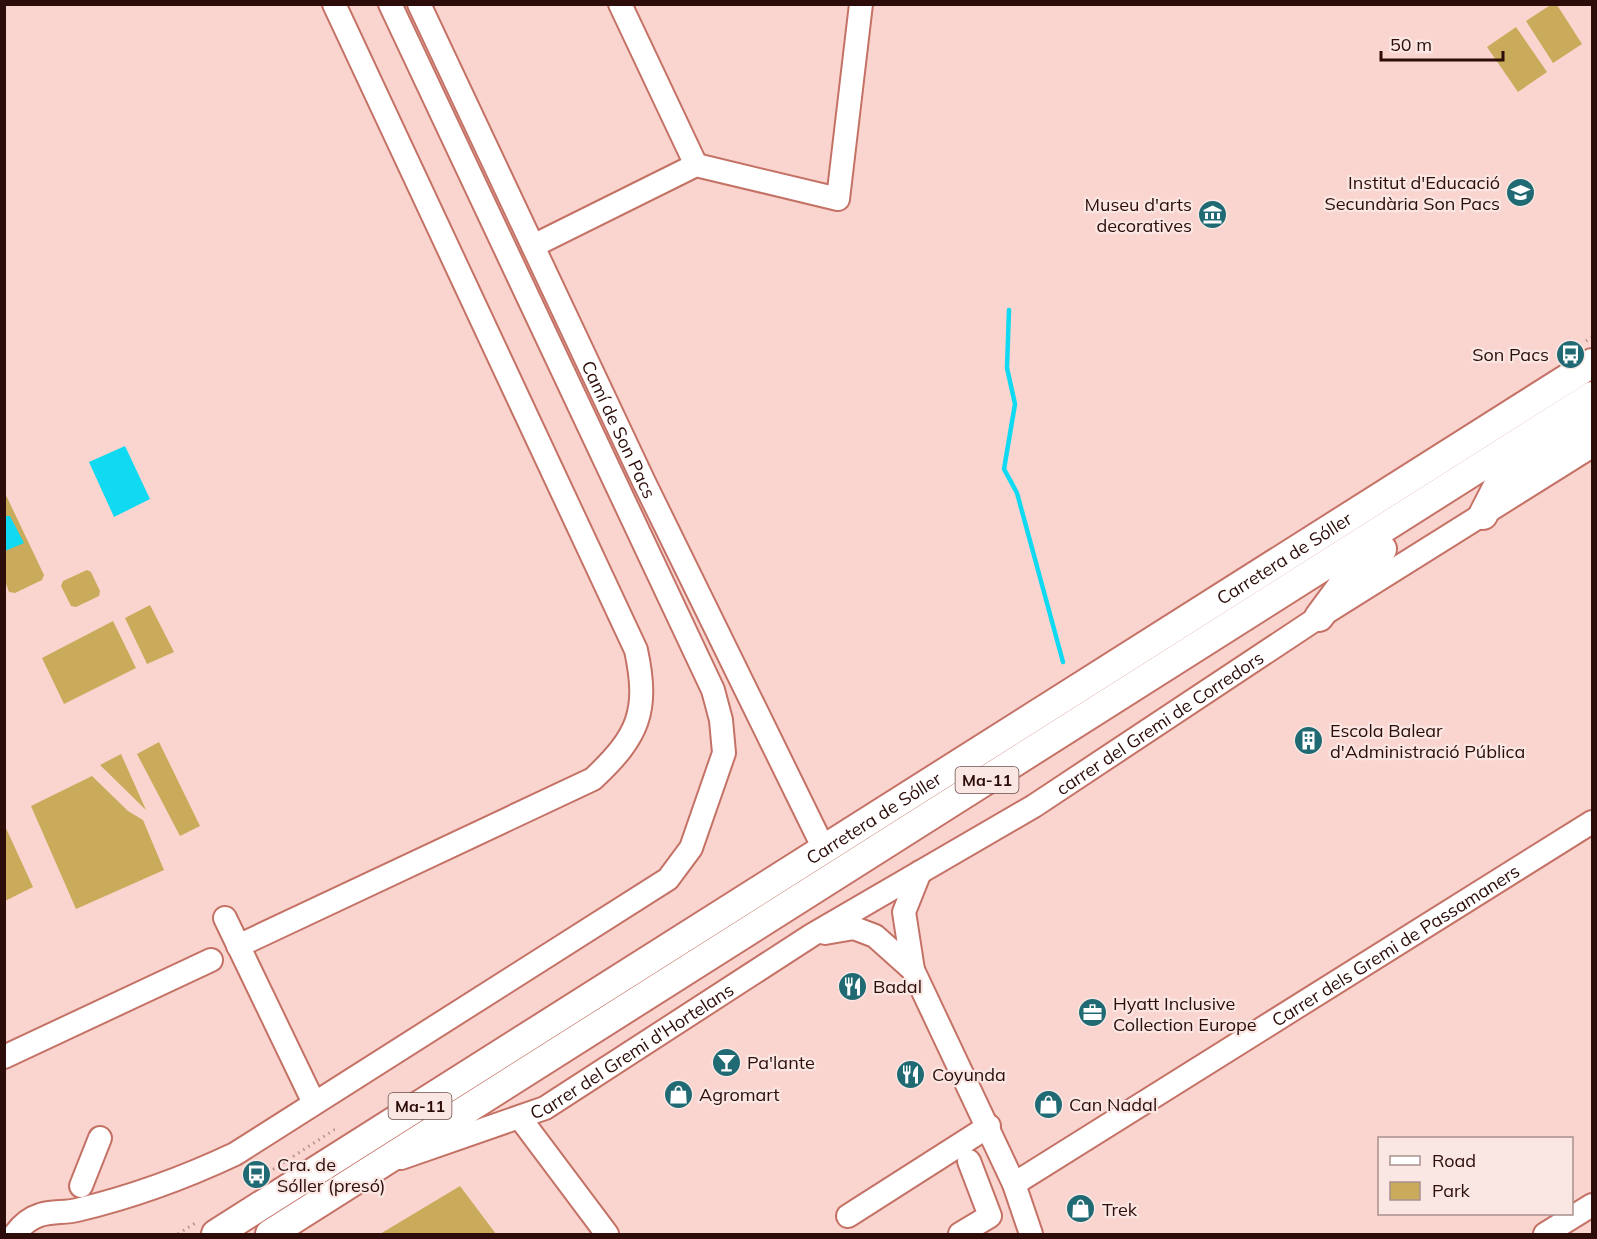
<svg xmlns="http://www.w3.org/2000/svg" width="1597" height="1239" font-family="Mulish,sans-serif">
  <style>
    .green { fill: #caab5b }
    .water { fill: #0fdaf1 }
    .lines { fill: none; stroke-linecap: round; stroke-linejoin: round }
    .stream { stroke: #0fdaf1; stroke-width: 4.5 }
    .minor-casing { stroke: #c47266; stroke-width: 26 }
    .major-casing { stroke: #c47266; stroke-width: 32 }
    .path { stroke: #b6938e; stroke-width: 3; stroke-dasharray: 1.5 4.5; stroke-linecap: butt }
    .minor { stroke: #fff; stroke-width: 22 }
    .major { stroke: #fff; stroke-width: 28 }
    .labels { text-anchor: middle; dominant-baseline: central; stroke-width: 4.5; stroke-linejoin: round; paint-order: stroke }
    .shield { fill: #fae7e4; stroke: #6a4e4b; stroke-width: 1.5 }
    .shield-label { font-size: 16px; font-weight: bold; fill: #2c0d09 }
    .poi-label { font-size: 18px; fill: #2c0d09; stroke: #fae7e4; text-anchor: start }
    .street-label { font-size: 18px; fill: #2c0d09; stroke: #fae7e4 }
  </style>
  <rect width="100%" height="100%" fill="#fad5cf"/>
  <path class="green" d="M1552 4 1557 5 1582 44 1553 63 1526 21Z
    M1516 27 1547 72 1518 92 1487 47Z
    M4 491 44 575 42 580 15 593 9 592 5 581Z
    M87 570 91 572 100 591 99 596 76 607 71 606 61 586 63 581Z
    M150 605 174 652 147 664 125 618Z
    M113 621 136 668 64 704 42 658Z
    M159 742 200 826 180 836 137 754Z
    M121 754 146 810 100 765Z
    M92 776 128 811 143 820 164 870 76 909 31 806Z
    M5 826 33 887 5 901H4Z
    M460 1186 496 1234H380Z"/>
  <path class="water" d="M125 446 150 499 114 517 89 462Z
    M5 516H10L24 543 5 551Z"/>
  <g class="lines">
    <path class="stream" d="M1009 310 1007 368 1015 404 1004 469 1017 493 1063 662"/>
    <defs>
      <g id="minor">
        <path id="s1" d="M419 4 644 482 824 849"/>
        <path d="M620 4 696 165"/>
        <path d="M533 246 696 165 838 199 861 4"/>
        <path d="M225 918 314 1103"/>
        <path d="M825 933 854 928 875 936 913 970 904 912 920 872"/>
        <path d="M238 946 593 779C639 736 649 711 636 650L334 4"/>
        <path d="M913 970 1014 1184 1031 1234"/>
        <path d="M4 1057 211 960"/>
        <path d="M520 1118 607 1234"/>
        <path id="s2" d="M401 1158 545 1108 812 935 1034 806 1319 617 1592 446"/>
        <path id="s3" d="M1014 1184 1592 822"/>
        <path d="M81 1186 100 1138"/>
        <path d="M848 1216 989 1126"/>
        <path d="M15 1234C21 1226 30 1218 40 1215 52 1211 65 1213 77 1210 132 1197 184 1178 235 1154L668 879 691 848 724 753 721 720 713 690 390 4"/>
        <path d="M960 1234 990 1216 969 1161"/>
        <path d="M1545 1234 1592 1205"/>
      </g>
      <g id="major">
        <path d="M1483 515 1502 478 1586 424"/>
        <path d="M1319 617 1353 571 1382 549"/>
        <path id="s4" d="M216 1234 1592 363"/>
        <path d="M270 1234 1592 396"/>
      </g>
    </defs>
    <use href="#minor" class="minor-casing"/>
    <use href="#major" class="major-casing"/>
    <path class="path" d="M1586 341 1592 337
      M249 1187 252 1183 334 1130H338
      M178 1234 197 1222"/>
    <use href="#minor" class="minor"/>
    <use href="#major" class="major"/>
  </g>
  <defs>
    <symbol id="school-disc" viewBox="-11 -11 22 22"><circle r="9.5" fill="#206a74" stroke="#fae7e4"/><path d="M0-5L7-2L0 1L-7-2ZM-4 1L0 2.5L4 1V4Q0 6-4 4Z" fill="#fff"/></symbol>
    <symbol id="museum-disc" viewBox="-11 -11 22 22"><circle r="9.5" fill="#206a74" stroke="#fae7e4"/><path d="M0-6L6-3V-2H-6V-3ZM-5-1h2V3h-2ZM-1-1h2V3h-2ZM3-1h2V3H3ZM-6 4H6V6H-6Z" fill="#fff"/></symbol>
    <symbol id="bus-disc" viewBox="-11 -11 22 22"><circle r="9.5" fill="#206a74" stroke="#fae7e4"/><path d="M-5-6H5V4H4V6H2V4H-2V6H-4V4H-5ZM-3.5-4V0h7V-4ZM-3.5 1.2v1.5H-2V1.2ZM2 1.2v1.5H3.5V1.2Z" fill="#fff"/></symbol>
    <symbol id="building-disc" viewBox="-11 -11 22 22"><circle r="9.5" fill="#206a74" stroke="#fae7e4"/><path d="M-4-6H4V6H1V3H-1V6H-4ZM-2.5-4.3h1.7v1.8h-1.7ZM.8-4.3h1.7v1.8H.8ZM-2.5-1h1.7V.8h-1.7ZM.8-1h1.7V.8H.8Z" fill="#fff"/></symbol>
    <symbol id="restaurant-disc" viewBox="-11 -11 22 22"><circle r="9.5" fill="#206a74" stroke="#fae7e4"/><path d="M-5-6h1v4h1v-4h1v4h1v-4h1v5L-1.5 .5V6h-2V.5L-5-1ZM5-6V6H3V1.5H1.5Q1.5-4 5-6Z" fill="#fff"/></symbol>
    <symbol id="office-disc" viewBox="-11 -11 22 22"><circle r="9.5" fill="#206a74" stroke="#fae7e4"/><path d="M-6-3h4V-5.5h4V-3h4V5H-6ZM-1-4.5V-3h2v-1.5ZM-6 0V1H6V0Z" fill="#fff"/></symbol>
    <symbol id="bar-disc" viewBox="-11 -11 22 22"><circle r="9.5" fill="#206a74" stroke="#fae7e4"/><path d="M-6-5H6L.8 .8V4.5H3.5V6h-7V4.5H-.8V.8Z" fill="#fff"/></symbol>
    <symbol id="shop-disc" viewBox="-11 -11 22 22"><circle r="9.5" fill="#206a74" stroke="#fae7e4"/><path d="M-5-2.5h2.3a2.7 3.5 0 0 1 5.4 0H5L5.5 6h-11ZM-1.5-2.5h3a1.5 2.3 0 0 0-3 0Z" fill="#fff"/></symbol>
  </defs>
  <g fill-rule="evenodd">
    <use href="#school-disc" x="1504" y="176" width="33" height="33"/>
    <use href="#museum-disc" x="1196" y="198" width="33" height="33"/>
    <use href="#bus-disc" x="1554" y="338" width="33" height="33"/>
    <use href="#building-disc" x="1292" y="724" width="33" height="33"/>
    <use href="#restaurant-disc" x="836" y="970" width="33" height="33"/>
    <use href="#office-disc" x="1076" y="996" width="33" height="33"/>
    <use href="#bar-disc" x="710" y="1046" width="33" height="33"/>
    <use href="#restaurant-disc" x="894" y="1058" width="33" height="33"/>
    <use href="#shop-disc" x="662" y="1078" width="33" height="33"/>
    <use href="#shop-disc" x="1032" y="1088" width="33" height="33"/>
    <use href="#bus-disc" x="240" y="1158" width="33" height="33"/>
    <use href="#shop-disc" x="1064" y="1192" width="33" height="33"/>
  </g>
  <g class="labels">
    <g class="shield">
      <rect x="955.5" y="767" width="63" height="26" rx="4.5"/>
      <rect x="388.5" y="1093" width="63" height="26" rx="4.5"/>
    </g>
    <g class="shield-label">
      <text x="987" y="780">Ma-11</text>
      <text x="420" y="1106">Ma-11</text>
    </g>
    <g class="poi-label">
      <text x="1500" y="182" text-anchor="end">Institut d'Educació<tspan x="1500" dy="21">Secundària Son Pacs</tspan></text>
      <text x="1192" y="204" text-anchor="end">Museu d'arts<tspan x="1192" dy="21">decoratives</tspan></text>
      <text x="1549" y="354" text-anchor="end">Son Pacs</text>
      <text x="1330" y="730">Escola Balear<tspan x="1330" dy="21">d'Administració Pública</tspan></text>
      <text x="873" y="986">Badal</text>
      <text x="1113" y="1003">Hyatt Inclusive<tspan x="1113" dy="21">Collection Europe</tspan></text>
      <text x="747" y="1062">Pa'lante</text>
      <text x="932" y="1074">Coyunda</text>
      <text x="699" y="1094">Agromart</text>
      <text x="1069" y="1104">Can Nadal</text>
      <text x="277" y="1164">Cra. de<tspan x="277" dy="21">Sóller (presó)</tspan></text>
      <text x="1102" y="1209">Trek</text>
    </g>
    <g class="street-label">
      <text stroke="none"><textPath href="#s1" startOffset="470">Camí de Son Pacs</textPath></text>
      <text stroke="none"><textPath href="#s4" startOffset="1264">Carretera de Sóller</textPath></text>
      <text stroke="none"><textPath href="#s2" startOffset="878">carrer del Gremi de Corredors</textPath></text>
      <text stroke="none"><textPath href="#s4" startOffset="778">Carretera de Sóller</textPath></text>
      <text stroke="none"><textPath href="#s3" startOffset="450">Carrer dels Gremi de Passamaners</textPath></text>
      <text stroke="none"><textPath href="#s2" startOffset="256">Carrer del Gremi d'Hortelans</textPath></text>
    </g>
  </g>
  <rect width="1597" height="1239" fill="none" stroke="#2c0d09" stroke-width="12"/>
  <rect x="1378" y="1137" width="195" height="78" fill="#fae7e4" stroke="#a8908c" stroke-width="1.5"/>
  <rect x="1390" y="1156" width="30" height="9" fill="#ffffff" stroke="#a8908c" stroke-width="1.5"/>
  <text x="1432" y="1167" font-size="18" fill="#2c0d09">Road</text>
  <rect x="1390" y="1182" width="30" height="18" fill="#caab5b" stroke="#a8908c" stroke-width="1.5"/>
  <text x="1432" y="1197" font-size="18" fill="#2c0d09">Park</text>
  <path d="M1381 51v9h122v-9" fill="none" stroke="#2c0d09" stroke-width="3"/>
  <text x="1390" y="51" font-size="18" fill="#2c0d09" stroke="#fae7e4" stroke-width="4.5" paint-order="stroke">50 m</text>
</svg>
